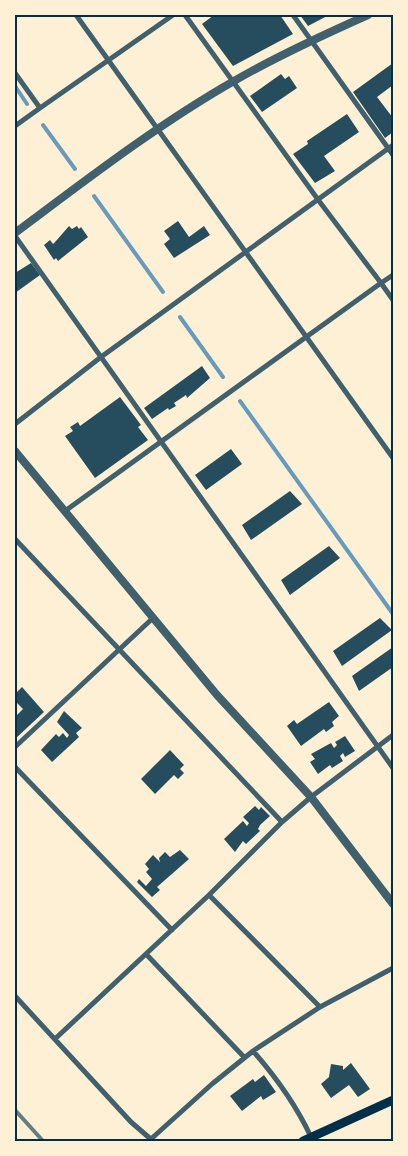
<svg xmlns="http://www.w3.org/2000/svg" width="408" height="1156" font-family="Roboto,sans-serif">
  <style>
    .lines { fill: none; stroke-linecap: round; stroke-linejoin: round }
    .stream { stroke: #669bbc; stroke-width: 4 }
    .building { fill: #264d5e }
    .minor { stroke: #3f606c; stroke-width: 5 }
    .tertiary { stroke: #3f606c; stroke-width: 8 }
    .secondary { stroke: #003049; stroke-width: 9 }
    .rail { stroke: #657d81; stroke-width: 4 }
    .neatline { fill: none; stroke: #003049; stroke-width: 2 }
  </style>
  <rect width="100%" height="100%" fill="#fdf0d5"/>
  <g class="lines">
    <path class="stream" d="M15 86 27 104
      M43 125 75 169
      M94 196 163 292
      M180 317 223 377
      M240 401 393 614"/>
  </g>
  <path class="building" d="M214 15H280L293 34 233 66 202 24Z
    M300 15H329L308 26Z
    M393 63V85L377 97 393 118V132L385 138 353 92Z
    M281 74 285 79 289 76 297 88 262 112 250 96Z
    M347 114 359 132 324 156 335 171 315 183 293 154 308 144 307 141Z
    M178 221 189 237 204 226 210 235 174 258 164 244 170 239 164 231Z
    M69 226 72 229 77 226 79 229 81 227 88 237 58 261 56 258 54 260 44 245 50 240 53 244 56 241Z
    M31 263 40 275 15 293V273Z
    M202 366 210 378 187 398 186 395 174 403 176 406 169 410 168 408 152 419 144 408Z
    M120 397 141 425 138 427 148 440 95 478 65 436 73 431 70 427 78 422 80 426Z
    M231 449 242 464 206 490 195 475Z
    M290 491 302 504 251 540 242 525Z
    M329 546 340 558 290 595 281 580Z
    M380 618 392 630 342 666 333 651Z
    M393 647V667L359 691 352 676Z
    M22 687 44 712 15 739V717L23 709 15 701V694Z
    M329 702 339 716 332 722 334 726 326 732 324 729 301 746 287 726 294 720 297 724Z
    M64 711 82 728 76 733 79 737 52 762 41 750 56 734 59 737 63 733 67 738 69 735 57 722Z
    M345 736 355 751 345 757 343 753 340 756 343 761 332 768 330 765 318 774 310 762 315 759 311 754 331 743 334 748 337 745 335 742Z
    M170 750 184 765 180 769 184 773 178 779 174 775 155 794 141 779Z
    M255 806 259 810 261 807 270 816 260 825 258 829 260 831 246 844 243 841 235 852 224 839 243 821 247 826 249 823 243 817Z
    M180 850 189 859 157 887 160 890 152 897 137 882 139 879 146 886 152 879 146 872 149 869 145 864 153 855 160 862 159 858 165 852 170 857Z
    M351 1063 370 1089 358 1097 349 1085 331 1098 321 1084 329 1077 331 1064 343 1066V1070Z
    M264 1075 276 1092 263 1100 261 1096 242 1111 230 1096 253 1079 255 1082Z"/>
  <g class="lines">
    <path class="minor" d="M76 15 393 458
      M293 15 393 155
      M15 73 40 108 173 15
      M15 126 40 108
      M15 236 393 768
      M393 275 381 283 393 300
      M15 424 101 357 393 145
      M65 511 381 283 319 201 185 15
      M15 539 282 822
      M15 747 154 617
      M15 767 172 930
      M209 895 320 1007
      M146 954 244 1057
      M15 996 131 1122 153 1141
      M56 1038 209 895 282 822 311 797 393 735
      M253 1051 320 1007 393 968
      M151 1139 212 1084 253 1051C275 1076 297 1107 311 1137"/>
    <path class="tertiary" d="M15 233C86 180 157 125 234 81 277 56 323 35 368 15
      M15 451 217 695 311 797 393 904"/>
    <path class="secondary" d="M303 1141 393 1100"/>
    <path class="rail" d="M15 1110 43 1141"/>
  </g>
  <rect width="408" height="1156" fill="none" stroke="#fdf0d5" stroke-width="32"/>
  <rect x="16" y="16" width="376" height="1124" class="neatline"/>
</svg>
